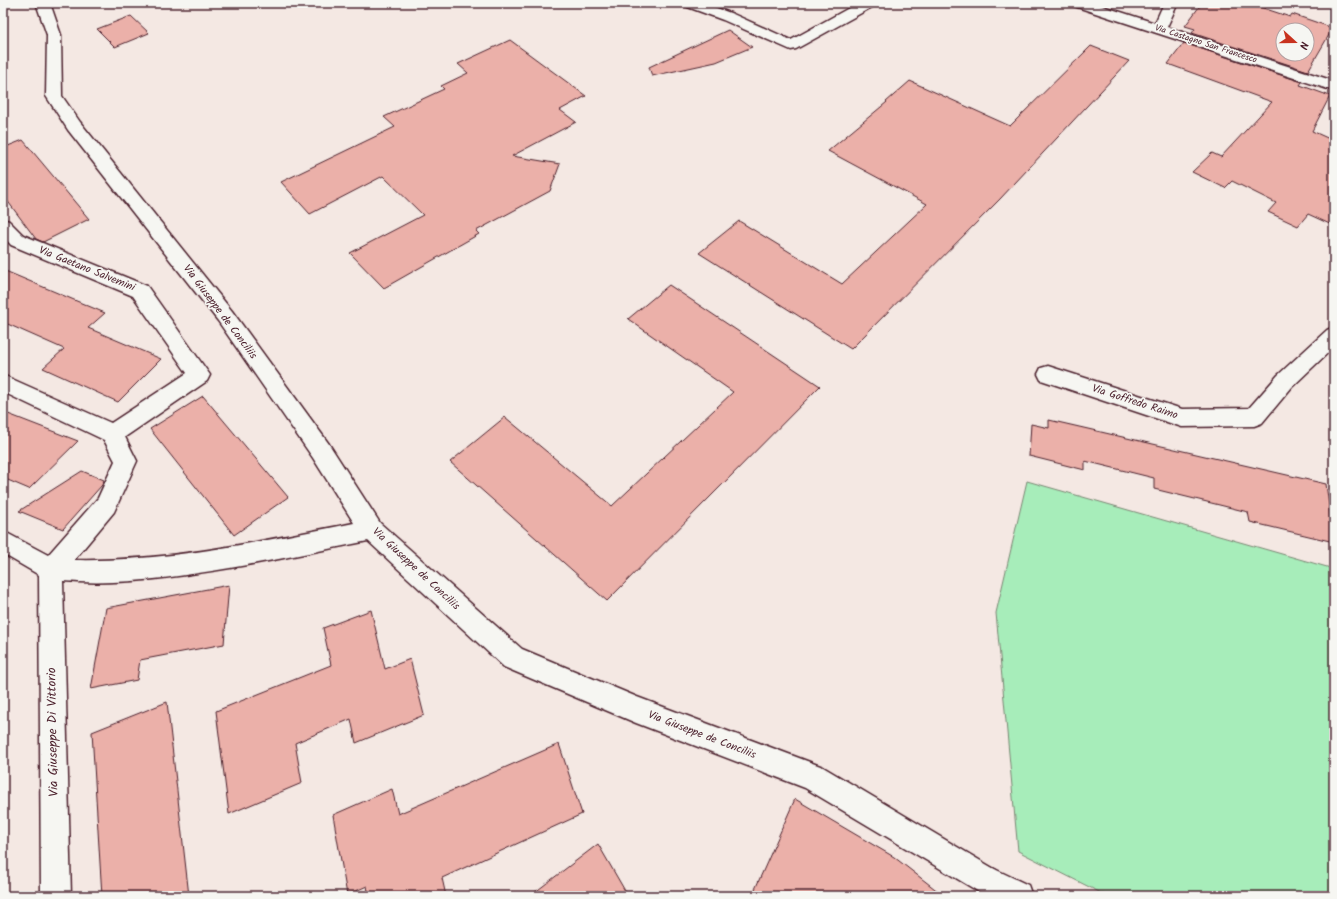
<svg xmlns="http://www.w3.org/2000/svg" width="1337" height="899" font-family="Kalam,sans-serif">
  <style>
    .green { fill: #a7edba; stroke: #788672 }
    .building { fill: #ebb0a9; stroke: #4a1f2b; fill-rule: evenodd }
    .lines { fill: none; stroke-linecap: round; stroke-linejoin: round }
    .street-casing { stroke: #4a1f2b; stroke-width: 3 }
    .secondary-casing { stroke: #4a1f2b; stroke-width: 3 }
    .street { fill: #f6f6f2; fill-rule: evenodd }
    .secondary { fill: #f6f6f2; fill-rule: evenodd }
    .labels { text-anchor: middle; dominant-baseline: central; stroke-width: 3.5; stroke-linejoin: round; paint-order: stroke }
    .far-street-label { font-size: 9px; fill: #4a1f2b; stroke: #f6f6f2 }
    .street-label { font-size: 11px; fill: #4a1f2b; stroke: #f6f6f2 }
    .near-street-label { font-size: 13px; fill: #4a1f2b; stroke: #f6f6f2 }
  </style>
  <rect width="100%" height="100%" fill="#f4e8e3"/>
  <filter id="ink" filterUnits="userSpaceOnUse"><feTurbulence type="fractalNoise" baseFrequency=".025" numOctaves="2"/><feDisplacementMap in="SourceGraphic" scale="8" xChannelSelector="R" yChannelSelector="G"/><feConvolveMatrix kernelMatrix="1 2 1 2 8 2 1 2 1" color-interpolation-filters="sRGB"/></filter>
  <g filter="url(#ink)">
    <path class="green" d="M1027 481 1334 569V896H1107L1018 851 996 613Z"/>
    <path class="building" d="M1202 3H1248L1290 17 1292 14 1333 28 1308 71 1192 33 1195 29 1185 26ZM1283 30H1307V54H1283Z
      M131 16 149 33 115 47 97 29Z
      M728 30 752 47 716 62 652 76 649 67Z
      M510 40 586 96 560 110 576 122 512 156 560 164 550 191 476 231 479 234 384 288 350 253 423 215 383 176 310 214 281 182 395 127 384 117 444 89 441 86 468 73 458 64Z
      M1184 43 1302 82 1300 85 1330 96 1312 131 1334 141V226L1308 214 1298 226 1268 212 1276 203 1232 181 1225 188 1192 172 1212 153 1221 157 1272 102 1168 64Z
      M1091 46 1129 61 1000 199 851 349 699 253 739 221 842 284 927 204 828 151 887 102H886L910 81 1010 126Z
      M23 140 89 219 43 242 36 239 3 195V148Z
      M3 270 105 313 88 328 161 359 118 402 43 368 64 349 3 322Z
      M669 285 820 386 607 601 450 462 505 417 612 506 733 392 628 319Z
      M203 396 288 497 234 535 150 429Z
      M3 412 78 441 29 489 3 478Z
      M1049 420 1326 484 1334 542 1250 522 1248 512 1154 489V478L1085 461V470L1029 456 1031 424 1049 428Z
      M82 471 104 480 102 485 63 529 19 511Z
      M229 585 224 644 140 660 137 680 91 689 106 608Z
      M371 610 385 669 410 659 424 715 356 743 351 719 295 743 302 783 229 814 216 711 331 665 323 628Z
      M167 702 189 896H102L92 732Z
      M559 744 582 814 442 878 446 896H369L367 886 347 895 333 815 392 789 398 814Z
      M795 799 894 857 944 896H752Z
      M598 844 628 896H530Z"/>
    <g class="lines">
      <defs>
        <path id="street" d="M36 3H50L61 35 62 96 80 122 232 311 329 444 380 523 522 649 637 697 823 767 996 870 1001 880 996 890 986 895 976 890 805 788 636 723 504 667 368 541C322 550 276 560 230 568 175 577 119 586 63 581L71 896H41L39 575 3 554V531L48 555 98 498 115 461 104 440 3 392V375L111 423 187 373 133 296 11 245 3 236V219L9 221 23 235 147 286 210 375 207 381 125 437 137 461 114 512 74 560C169 562 262 541 354 523L313 458 218 321 68 130 46 96 47 35Z
          M683 3H703L733 14 791 40 858 3H876L874 6 796 49 791 50 723 20 685 6Z
          M1072 3H1093L1155 23 1164 3H1178L1167 27 1334 81V91L1074 6Z
          M1334 327V347L1292 387 1262 423 1254 426 1182 427 1041 380 1038 374 1041 368 1048 366 1182 409 1249 408 1278 375 1327 330Z"/>
        <path id="secondary" d="M986 865 1028 885 1032 896H986L976 890 971 880 976 870Z"/>
      </defs>
      <use href="#street" class="street-casing"/>
      <use href="#secondary" class="secondary-casing"/>
      <use href="#street" class="street"/>
      <use href="#secondary" class="secondary"/>
    </g>
  </g>
  <g class="labels">
    <g class="far-street-label">
      <text transform="translate(1206 44) rotate(18)">Via Castagno San Francesco</text>
    </g>
    <g class="street-label">
      <text transform="translate(87 269) rotate(22)">Via Gaetano Salvemini</text>
      <text transform="translate(220 312) rotate(53)">Via Giuseppe de Conciliis</text>
      <text transform="translate(1135 402) rotate(18)">Via Goffredo Raimo</text>
      <text transform="translate(416 569) rotate(43)">Via Giuseppe de Conciliis</text>
      <text transform="translate(702 735) rotate(21)">Via Giuseppe de Conciliis</text>
    </g>
    <g class="near-street-label">
      <text transform="translate(53 732) rotate(-91)">Via Giuseppe Di Vittorio</text>
    </g>
  </g>
  <rect width="1337" height="899" fill="none" stroke="#f6f6f2" stroke-width="16"/>
  <rect x="8" y="8" width="1321" height="883" fill="none" stroke="#4a1f2b" stroke-width="1.5" filter="url(#ink)"/>
  <g transform="translate(1295 42) rotate(111)"><circle r="19" fill="#f6f6f2" stroke="#b1a0a2"/>
  <path d="M0-3L7 15L0 10L-7 15Z" fill="#c8321e"/>
  <text y="-6" font-size="11" font-weight="bold" text-anchor="middle" fill="#4a1f2b">N</text>
  </g>
</svg>
